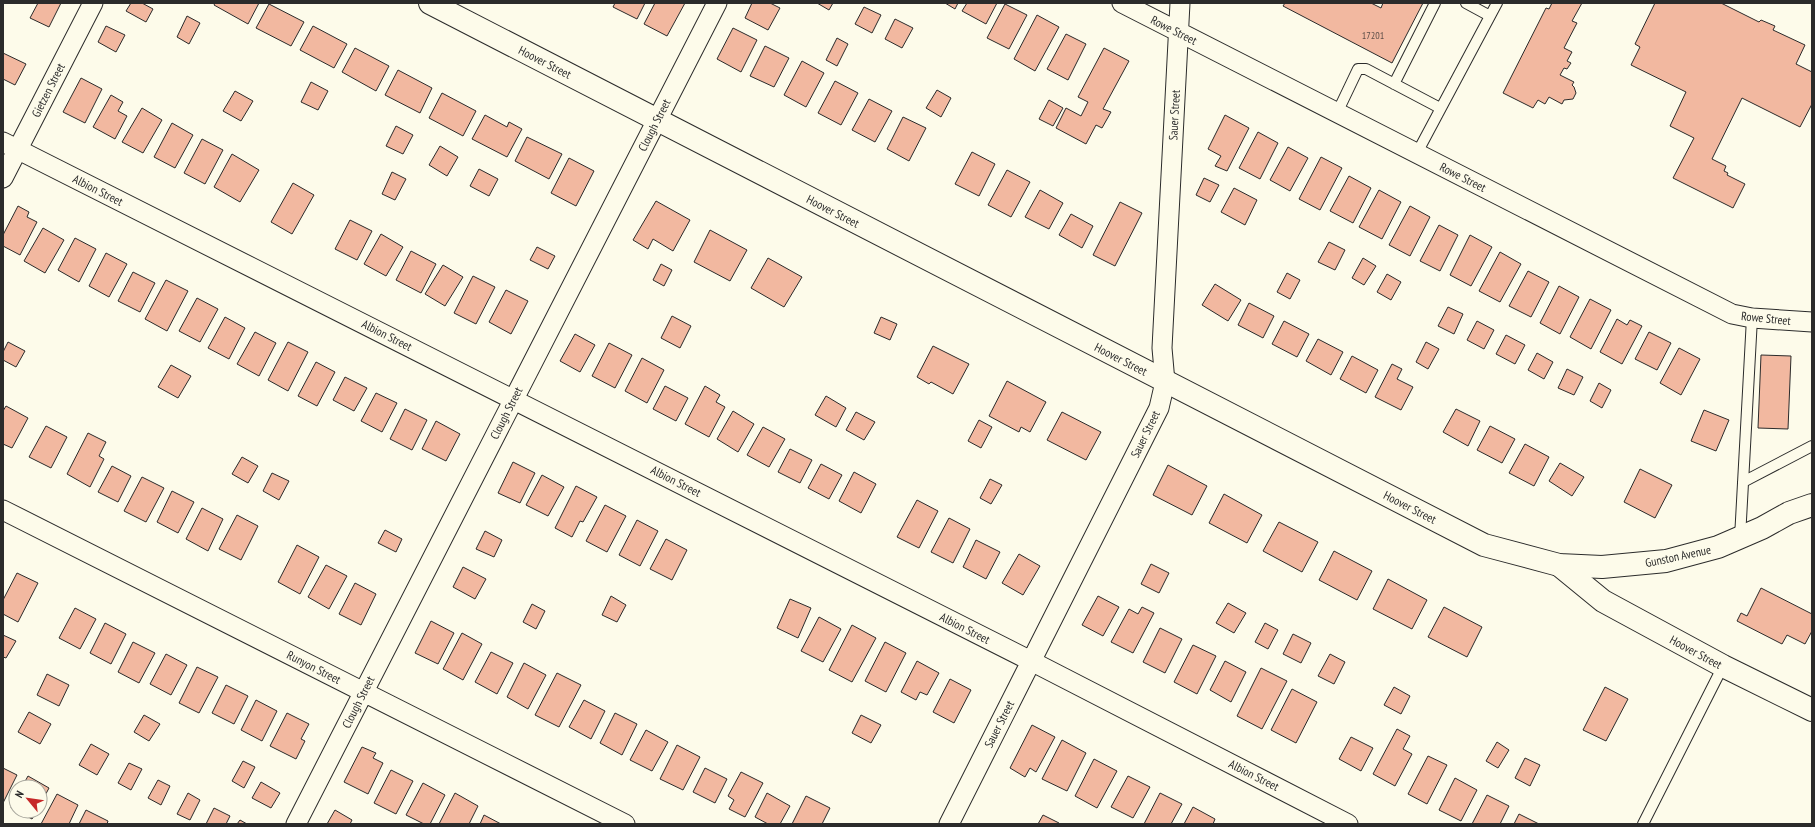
<svg xmlns="http://www.w3.org/2000/svg" width="1815" height="827" font-family="'PT Sans Narrow',sans-serif">
  <style>
    .building { fill: #f2b8a0; stroke: #2b2b2b }
    .lines { fill: none; stroke-linecap: round; stroke-linejoin: round }
    .service-casing { stroke: #2b2b2b; stroke-width: 12 }
    .minor-casing { stroke: #2b2b2b; stroke-width: 21 }
    .tertiary-casing { stroke: #2b2b2b; stroke-width: 24 }
    .primary-casing { stroke: #2b2b2b; stroke-width: 24 }
    .service { stroke: #fdfbea; stroke-width: 10 }
    .minor { stroke: #fdfbea; stroke-width: 19 }
    .tertiary { stroke: #fdfbea; stroke-width: 22 }
    .primary { stroke: #fdfbea; stroke-width: 22 }
    .labels { text-anchor: middle; dominant-baseline: central; stroke-width: 3; stroke-linejoin: round; paint-order: stroke }
    .number-label { font-size: 10px; fill: #5d4e48 }
    .street-label { font-size: 12px; fill: #2b2b2b; stroke: #fdfbea }
  </style>
  <rect width="100%" height="100%" fill="#fdfbea"/>
  <path class="building" d="M38 3H61L49 27 30 18Z
    M131 3H142L153 9 146 22 126 11Z
    M215 3H259L248 24 214 5Z
    M615 3H645L637 19 613 7Z
    M655 3H685L667 36 644 24Z
    M752 3H770L780 8 768 30 745 18Z
    M817 3H833L829 10Z
    M945 3H958L955 9Z
    M967 3H997L986 24 962 11Z
    M1285 3H1371L1381 8 1383 3H1423L1392 63 1283 6Z
    M1552 3H1582L1572 21 1577 23 1564 48 1572 52 1567 61 1571 63 1567 69 1564 68 1560 75 1574 82 1572 85 1574 87 1576 93 1573 99 1564 100 1562 104 1549 97 1545 104 1538 100 1533 108 1503 93 1546 8 1549 9Z
    M1655 3H1721L1759 22 1761 20 1775 26 1773 30 1805 45 1796 64 1812 72V104L1800 127 1742 98 1712 159 1726 166 1724 171 1728 173 1727 175 1745 184 1733 208 1673 178 1694 138 1670 126 1686 92 1631 65 1640 47 1635 44Z
    M269 4 304 22 291 46 256 28Z
    M1005 4 1027 15 1009 49 987 38Z
    M864 7 881 15 872 33 855 24Z
    M1037 15 1059 27 1035 71 1014 59Z
    M187 16 200 23 189 44 177 37Z
    M895 19 913 28 902 48 885 39Z
    M106 26 125 35 116 52 98 42Z
    M313 26 347 44 334 68 300 50Z
    M733 28 757 40 741 72 717 59Z
    M1066 34 1086 44 1068 80 1047 69Z
    M837 38 848 44 837 66 826 60Z
    M765 46 789 58 774 87 750 76Z
    M355 48 389 66 376 91 342 72Z
    M1104 48 1129 61 1103 109 1111 112 1102 128 1096 125 1086 144 1056 128 1066 108 1081 116 1088 102 1078 97Z
    M3 53 26 64 15 85 3 79Z
    M802 61 824 73 806 107 784 95Z
    M398 70 432 88 420 113 385 95Z
    M81 78 102 89 85 123 63 112Z
    M835 81 858 93 841 125 818 113Z
    M311 82 328 91 318 110 301 102Z
    M937 90 951 98 941 117 926 108Z
    M235 91 253 101 241 121 223 111Z
    M442 93 476 111 463 136 429 118Z
    M111 95 123 102 118 111 127 116 115 139 93 127Z
    M869 99 892 111 875 142 852 130Z
    M1049 100 1063 108 1053 126 1039 119Z
    M142 108 162 120 143 153 122 142Z
    M485 115 507 127 509 122 522 129 507 157 472 139Z
    M1225 115 1249 128 1227 171 1215 166 1221 156 1208 149Z
    M903 117 926 128 909 161 887 149Z
    M172 123 193 135 175 168 154 157Z
    M396 126 413 135 403 154 386 146Z
    M1258 132 1278 143 1260 179 1239 168Z
    M527 137 562 154 549 179 515 161Z
    M202 139 223 150 205 184 184 173Z
    M440 146 458 157 447 176 429 165Z
    M1288 147 1308 158 1290 191 1270 180Z
    M972 152 995 164 979 196 955 184Z
    M232 154 259 170 240 202 214 187Z
    M1321 157 1342 168 1320 210 1299 199Z
    M569 158 594 171 576 206 551 193Z
    M479 169 498 179 489 196 470 186Z
    M1007 170 1030 182 1011 217 988 205Z
    M392 172 406 179 395 200 382 194Z
    M1349 176 1371 188 1353 223 1330 211Z
    M1204 178 1219 185 1210 202 1196 195Z
    M293 183 314 195 292 234 271 222Z
    M1234 188 1257 200 1245 225 1221 212Z
    M1040 190 1063 203 1049 229 1025 217Z
    M1379 190 1401 202 1382 239 1359 227Z
    M656 201 690 220 673 251 653 239 648 249 633 240Z
    M1120 202 1142 213 1115 266 1093 255Z
    M18 206 29 212 27 217 37 222 20 255 3 246V235Z
    M1410 206 1430 217 1410 256 1389 245Z
    M1071 214 1093 226 1082 248 1059 235Z
    M350 220 372 231 357 260 335 249Z
    M1439 225 1458 235 1440 271 1420 261Z
    M43 228 64 240 45 273 24 261Z
    M710 230 747 250 730 281 694 262Z
    M381 234 403 247 386 276 364 264Z
    M1470 235 1492 247 1471 286 1450 275Z
    M75 238 96 249 79 282 58 270Z
    M1329 242 1345 250 1335 270 1318 262Z
    M537 247 555 256 548 269 530 260Z
    M411 251 436 264 421 293 396 280Z
    M1500 252 1521 264 1500 302 1479 291Z
    M106 253 127 264 109 297 89 286Z
    M768 258 802 277 784 307 751 288Z
    M1363 258 1376 266 1364 285 1352 278Z
    M661 264 672 270 664 286 653 280Z
    M443 265 463 277 445 306 425 294Z
    M1528 271 1549 282 1531 317 1509 306Z
    M133 272 155 283 140 312 118 301Z
    M1287 273 1300 280 1290 299 1277 292Z
    M1387 274 1401 282 1391 300 1377 292Z
    M473 276 495 287 476 324 454 313Z
    M166 280 188 291 167 331 145 319Z
    M1215 284 1241 300 1228 321 1202 305Z
    M1559 286 1579 297 1560 334 1540 323Z
    M506 290 528 301 511 334 489 322Z
    M197 298 218 309 200 342 179 331Z
    M1590 299 1611 310 1591 349 1570 337Z
    M1249 303 1274 316 1263 338 1238 325Z
    M1448 307 1463 314 1454 334 1438 326Z
    M672 316 691 326 680 348 661 338Z
    M225 317 245 328 229 359 208 348Z
    M881 317 897 324 890 340 874 333Z
    M1617 319 1627 325 1630 320 1642 326 1622 364 1600 352Z
    M1284 321 1309 334 1297 357 1272 344Z
    M1477 321 1494 330 1484 349 1467 340Z
    M255 332 276 343 259 376 237 364Z
    M1649 332 1671 343 1657 370 1635 359Z
    M575 334 595 345 580 372 560 361Z
    M1506 335 1525 345 1515 364 1496 354Z
    M1318 339 1343 352 1331 375 1306 361Z
    M8 342 25 351 16 367 3 360V352Z
    M288 342 308 352 288 391 268 380Z
    M1426 342 1439 349 1428 369 1416 362Z
    M609 343 632 355 615 388 592 376Z
    M933 346 969 364 953 394 931 382 929 384 917 377Z
    M1679 348 1700 359 1681 395 1660 383Z
    M1537 353 1553 362 1544 379 1528 370Z
    M1761 355 1791 356 1788 429 1758 428Z
    M1352 356 1378 370 1366 393 1340 379Z
    M642 358 664 370 647 403 625 391Z
    M316 362 335 372 317 406 298 396Z
    M1392 364 1402 369 1397 379 1413 387 1401 410 1375 397Z
    M171 365 191 376 178 398 158 387Z
    M1567 369 1583 377 1574 395 1558 388Z
    M345 377 367 388 354 411 333 400Z
    M1007 381 1046 402 1030 432 1021 427 1019 432 989 416Z
    M1599 383 1611 390 1602 408 1590 401Z
    M665 386 688 398 676 421 653 409Z
    M705 386 720 395 716 402 725 407 709 437 685 424Z
    M376 393 397 403 382 432 361 421Z
    M826 396 846 408 836 427 815 415Z
    M6 406 28 418 12 448 3 444V411Z
    M405 409 427 420 412 450 390 439Z
    M1456 409 1480 421 1468 446 1443 432Z
    M1704 410 1729 420 1716 451 1691 441Z
    M733 411 754 424 738 452 717 439Z
    M856 412 875 422 864 440 846 430Z
    M1062 412 1101 432 1086 460 1047 440Z
    M979 420 992 427 981 448 968 441Z
    M436 421 460 434 446 461 422 449Z
    M46 426 67 437 51 468 29 457Z
    M1490 426 1515 439 1502 463 1477 450Z
    M763 427 785 439 769 467 747 455Z
    M88 433 106 442 99 456 104 459 90 487 67 474Z
    M1525 444 1549 457 1534 486 1509 473Z
    M790 449 812 460 800 483 778 472Z
    M242 457 258 466 248 483 232 474Z
    M513 462 535 473 520 503 498 493Z
    M1560 463 1584 477 1572 496 1549 481Z
    M821 464 842 475 829 499 808 488Z
    M1168 465 1207 486 1192 515 1153 495Z
    M112 466 131 476 118 502 98 492Z
    M1640 469 1672 485 1655 518 1624 502Z
    M854 472 876 484 861 513 839 501Z
    M272 473 289 481 279 500 263 491Z
    M542 475 564 487 548 516 526 505Z
    M142 477 164 488 146 522 124 511Z
    M990 479 1002 485 991 504 980 498Z
    M576 486 597 497 583 522 580 521 572 537 555 528Z
    M172 491 194 502 178 533 157 522Z
    M1224 494 1262 515 1247 543 1209 523Z
    M917 500 938 511 919 548 897 537Z
    M605 505 626 516 607 552 586 541Z
    M202 508 223 519 208 551 186 539Z
    M237 515 258 526 241 560 219 549Z
    M949 518 970 529 953 563 931 552Z
    M637 520 658 531 640 566 619 555Z
    M1279 522 1318 542 1302 572 1263 551Z
    M385 530 402 539 396 552 378 543Z
    M485 531 502 540 494 557 476 549Z
    M666 539 687 550 672 580 650 569Z
    M976 540 1000 552 986 579 963 567Z
    M297 545 319 557 300 594 278 582Z
    M1334 551 1372 571 1357 600 1319 580Z
    M1019 554 1040 566 1023 595 1002 583Z
    M1151 564 1169 573 1159 593 1141 584Z
    M326 565 347 576 329 609 308 597Z
    M463 567 486 579 475 599 453 587Z
    M17 573 38 583 18 622 3 614V600Z
    M1388 579 1427 600 1412 629 1373 609Z
    M355 583 376 594 361 625 339 614Z
    M1761 588 1812 614V631L1805 644 1787 635 1782 644 1737 621 1741 613 1747 616Z
    M611 596 626 605 617 622 602 615Z
    M1098 596 1119 607 1103 636 1082 625Z
    M790 599 811 608 798 638 777 628Z
    M1228 603 1246 613 1234 633 1216 623Z
    M532 604 545 611 536 629 523 622Z
    M1142 607 1154 613 1133 653 1111 642 1129 609 1138 614Z
    M1444 607 1482 627 1467 657 1428 637Z
    M75 608 96 619 80 649 59 638Z
    M819 617 841 629 823 662 801 651Z
    M431 621 454 633 438 664 415 653Z
    M105 623 126 634 111 664 90 653Z
    M1265 623 1278 630 1268 649 1255 642Z
    M852 625 876 638 852 682 829 670Z
    M1160 628 1182 639 1165 673 1143 662Z
    M462 633 482 644 463 680 443 669Z
    M1293 634 1311 643 1301 663 1283 654Z
    M3 635 16 641 6 658 3 657Z
    M133 642 155 653 139 683 118 672Z
    M885 642 906 653 886 692 865 681Z
    M1193 645 1216 656 1197 694 1174 682Z
    M491 652 513 663 497 694 475 682Z
    M166 654 187 665 171 695 150 684Z
    M1330 654 1345 662 1334 684 1318 676Z
    M917 661 939 673 927 695 920 692 916 700 901 692Z
    M1225 661 1246 672 1231 702 1210 690Z
    M524 663 546 675 528 709 507 697Z
    M197 667 218 677 199 713 179 703Z
    M1261 668 1287 681 1262 729 1237 716Z
    M557 673 581 685 559 727 535 715Z
    M47 674 69 685 59 706 37 695Z
    M950 679 971 690 954 723 933 712Z
    M226 685 248 696 234 724 212 713Z
    M1394 687 1410 696 1401 714 1384 705Z
    M1605 687 1628 699 1606 741 1583 730Z
    M1292 689 1317 702 1296 743 1271 730Z
    M256 700 277 711 262 741 241 730Z
    M584 700 605 711 591 739 569 727Z
    M29 712 51 724 40 744 18 732Z
    M287 713 309 724 301 739 305 741 296 759 270 746Z
    M615 713 637 724 622 755 600 743Z
    M144 715 160 724 149 741 134 732Z
    M861 715 881 725 871 743 852 733Z
    M1032 725 1055 737 1036 772 1030 768 1025 777 1010 768Z
    M1397 729 1410 736 1403 749 1412 754 1395 786 1373 774Z
    M646 730 668 742 652 771 630 760Z
    M1351 737 1373 748 1361 771 1339 759Z
    M1062 740 1086 753 1067 791 1042 779Z
    M1497 742 1509 750 1498 768 1486 761Z
    M91 744 109 754 97 775 79 765Z
    M677 745 700 757 683 790 660 779Z
    M362 747 376 753 373 758 383 763 368 794 344 782Z
    M1428 756 1447 765 1427 804 1408 794Z
    M1525 758 1540 765 1530 786 1515 778Z
    M1094 759 1117 771 1097 808 1075 796Z
    M243 761 255 767 244 788 232 781Z
    M129 763 142 769 131 790 118 783Z
    M3 768 17 775 3 803Z
    M705 768 727 779 715 803 693 792Z
    M391 770 413 781 396 814 374 803Z
    M741 772 763 783 745 817 729 809 734 800 728 796Z
    M28 776 49 788 40 805V787H22Z
    M1128 776 1150 787 1133 818 1111 807Z
    M1455 778 1477 790 1461 821 1439 810Z
    M158 780 170 786 161 805 148 798Z
    M261 782 280 793 271 808 252 798Z
    M423 783 445 795 430 824H424L406 815Z
    M188 793 200 800 190 820 177 814Z
    M455 793 478 806 469 824H439Z
    M767 793 790 806 780 824H768L755 817Z
    M1160 793 1182 804 1171 824H1144Z
    M57 794 78 805 69 824H41Z
    M1487 795 1509 806 1500 824H1472Z
    M806 796 830 808 822 824H792Z
    M16 798V811L11 808Z
    M1193 807 1215 819 1213 824H1184Z
    M214 808 230 816 226 824H206Z
    M86 810 108 821 107 824H79Z
    M335 810 352 820 350 824H327Z
    M17 811H37L32 819Z
    M1519 814 1539 824H1514Z
    M484 815 501 824H480Z
    M1043 815 1059 823 1058 824H1038Z
    M240 820 247 824H237Z"/>
  <g class="lines">
    <defs>
      <path id="service" d="M1466 3 1490 16
        M1394 84 1435 3
        M1337 113 1358 69H1366L1440 108
        M1417 153 1497 3
        M1743 482 1812 446
        M1740 538 1752 318
        M1643 824 1723 666"/>
      <path id="minor" d="M1122 3 1732 314 1752 318 1812 322
        M3 142 1031 661 1348 824
        M3 178 93 3
        M3 510 625 824
        M296 824 717 3
        M949 824 1159 408 1165 382 1162 348 1180 3"/>
      <path id="tertiary" d="M1559 565 1603 601 1723 666 1812 710"/>
      <path id="primary" d="M430 3 1484 545 1559 565 1602 567 1666 561 1718 547 1762 528 1789 513 1812 505"/>
    </defs>
    <use href="#service" class="service-casing"/>
    <use href="#minor" class="minor-casing"/>
    <use href="#tertiary" class="tertiary-casing"/>
    <use href="#primary" class="primary-casing"/>
    <use href="#service" class="service"/>
    <use href="#minor" class="minor"/>
    <use href="#tertiary" class="tertiary"/>
    <use href="#primary" class="primary"/>
  </g>
  <g class="labels">
    <g class="number-label">
      <text x="1373" y="35">17201</text>
    </g>
    <g class="street-label">
      <text transform="translate(1174 30) rotate(27)">Rowe Street</text>
      <text transform="translate(545 62) rotate(27)">Hoover Street</text>
      <text transform="translate(48 90) rotate(-63)">Gietzen Street</text>
      <text transform="translate(1174 115) rotate(-87)">Sauer Street</text>
      <text transform="translate(654 125) rotate(-63)">Clough Street</text>
      <text transform="translate(1463 177) rotate(27)">Rowe Street</text>
      <text transform="translate(98 190) rotate(27)">Albion Street</text>
      <text transform="translate(833 211) rotate(27)">Hoover Street</text>
      <text transform="translate(1766 318) rotate(6)">Rowe Street</text>
      <text transform="translate(387 335) rotate(27)">Albion Street</text>
      <text transform="translate(1121 359) rotate(27)">Hoover Street</text>
      <text transform="translate(506 413) rotate(-63)">Clough Street</text>
      <text transform="translate(1145 434) rotate(-64)">Sauer Street</text>
      <text transform="translate(676 481) rotate(27)">Albion Street</text>
      <text transform="translate(1410 507) rotate(27)">Hoover Street</text>
      <text transform="translate(1678 556) rotate(-12)">Gunston Avenue</text>
      <text transform="translate(965 628) rotate(27)">Albion Street</text>
      <text transform="translate(1696 652) rotate(28)">Hoover Street</text>
      <text transform="translate(314 667) rotate(27)">Runyon Street</text>
      <text transform="translate(358 702) rotate(-63)">Clough Street</text>
      <text transform="translate(999 724) rotate(-63)">Sauer Street</text>
      <text transform="translate(1254 775) rotate(27)">Albion Street</text>
    </g>
  </g>
  <rect width="1815" height="827" fill="none" stroke="#2b2b2b" stroke-width="8"/>
  <g transform="translate(28 799) rotate(299)"><circle r="19" fill="#fdfbea" stroke="#a9a89e"/>
  <path d="M0-3L7 15L0 10L-7 15Z" fill="#c62828"/>
  <text y="-6" font-size="11" font-weight="bold" text-anchor="middle" fill="#2b2b2b">N</text>
  </g>
</svg>
